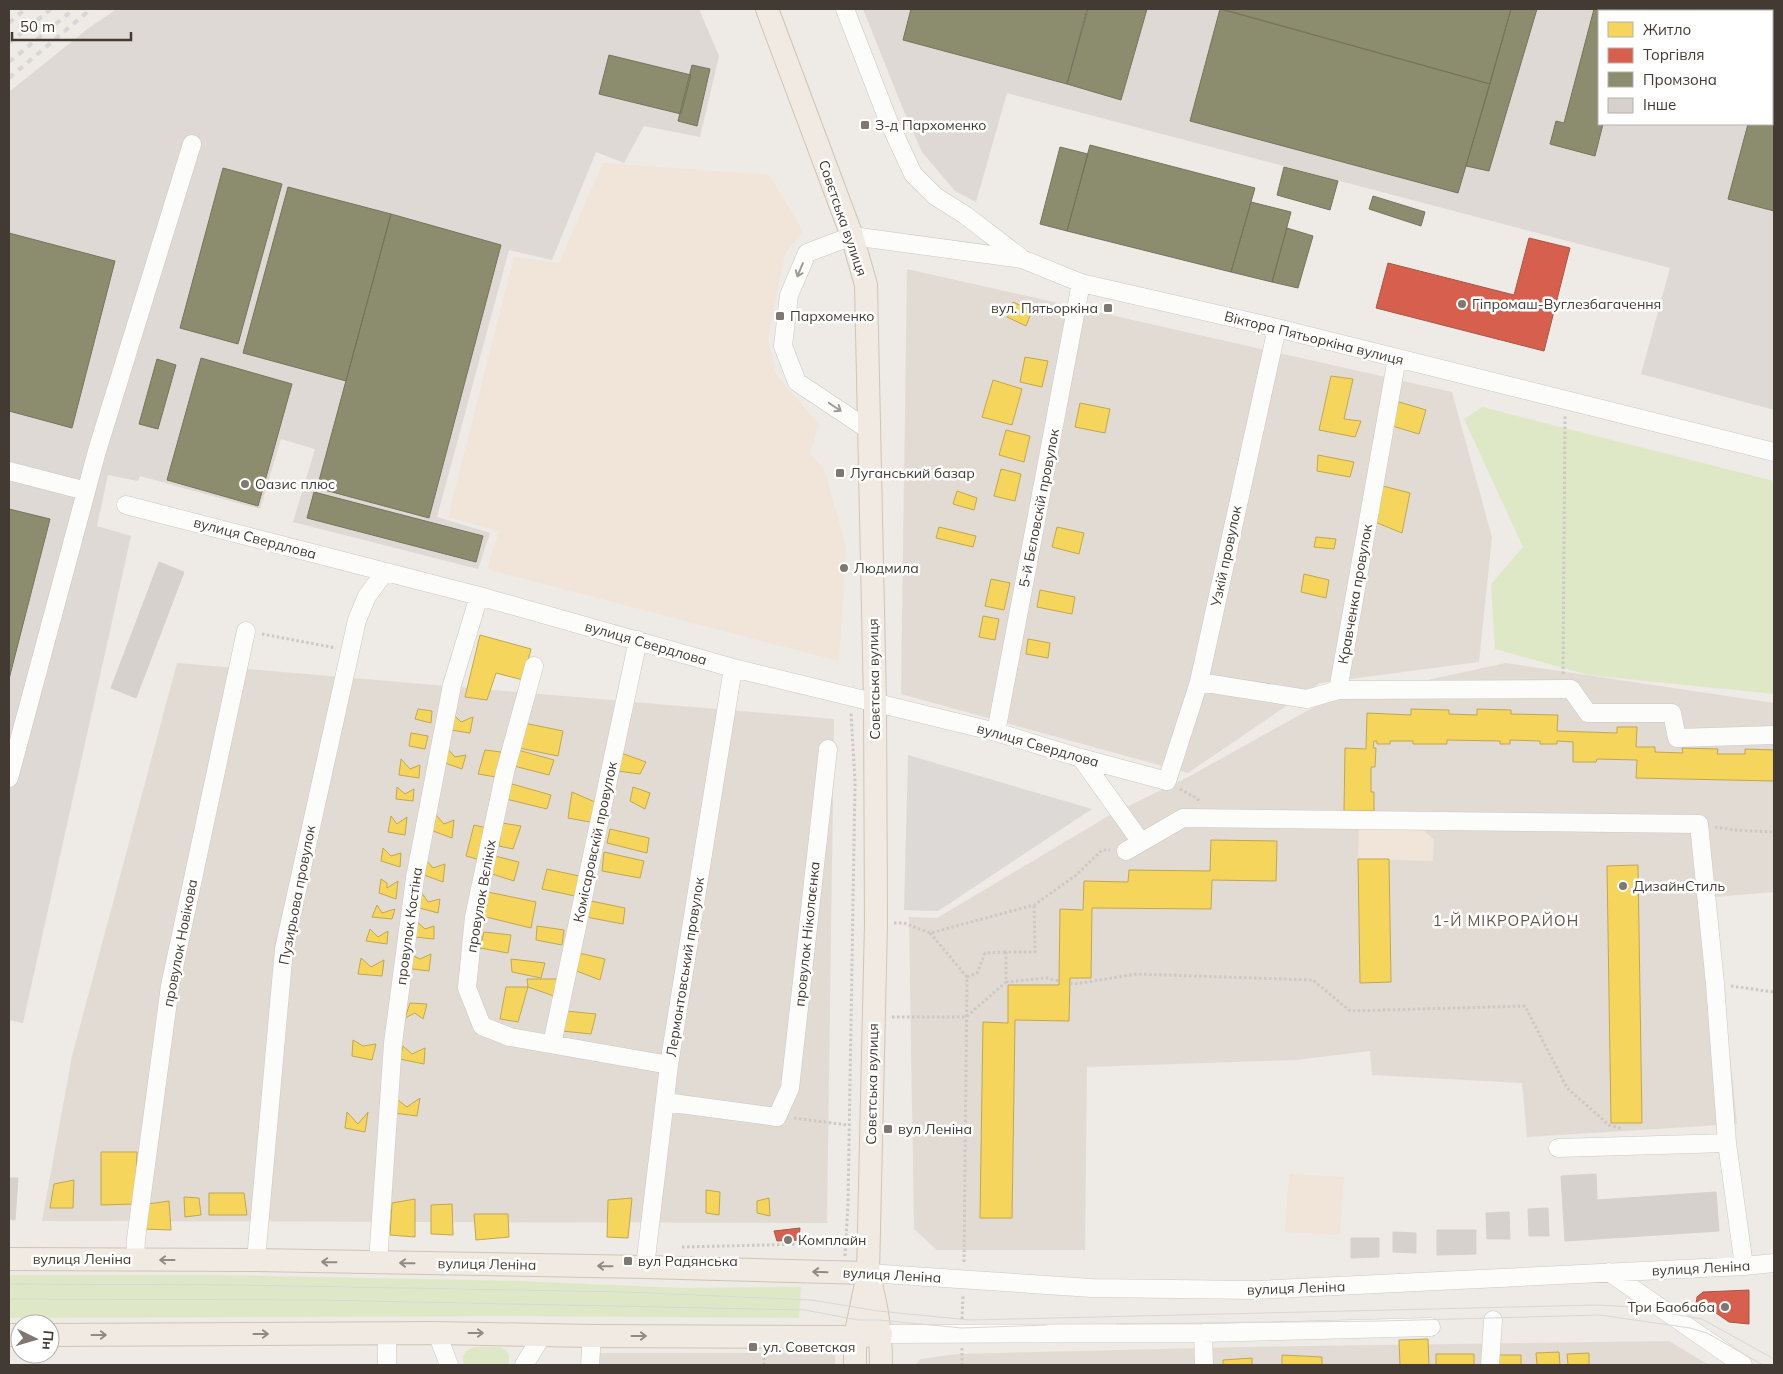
<svg xmlns="http://www.w3.org/2000/svg" width="1783" height="1374" font-family="Mulish,sans-serif">
  <style>
    .residential { fill: #e2dbd3 }
    .commercial { fill: #f1e4d8 }
    .industrial { fill: #ded9d4; fill-rule: evenodd }
    .green { fill: #dfe8c6 }
    .parking { fill: #ddd9d6 }
    .homes { fill: #f6d55c; stroke: #c0a750 }
    .shops { fill: #d6604d; stroke: #aa5545 }
    .industry { fill: #8c8c6e; stroke: #76745c }
    .building { fill: #d6d1cd; stroke: #d6d1cc }
    .lines { fill: none; stroke-linecap: round; stroke-linejoin: round }
    .minor-casing { stroke: #ccc8c4; stroke-width: 19 }
    .major-casing { stroke: #d0c4b3; stroke-width: 24 }
    .path { stroke: #ccc9c5; stroke-width: 3; stroke-dasharray: 2.5 2.5; stroke-linecap: butt }
    .minor { stroke: #fcfcfb; stroke-width: 18 }
    .major { stroke: #f0eae2; stroke-width: 22 }
    .tram { stroke: #d8d7d7; stroke-width: 1 }
    .rail { stroke: #d8d7d7; stroke-width: 4; stroke-dasharray: 6 6; stroke-linecap: butt }
    .oneway { stroke: #a09c97 }
    .oneway2 { stroke: #918a82 }
    .poi-dot { fill: #7f7872; stroke: #fff; stroke-width: 2 }
    .labels { text-anchor: middle; dominant-baseline: central; stroke-width: 5; stroke-linejoin: round; paint-order: stroke }
    .poi-label { font-size: 14px; fill: #433b33; stroke: #fff; text-anchor: start }
    .street-label { font-size: 14px; fill: #433b33; stroke: #fff }
    .neighbourhood-label { font-size: 15px; letter-spacing: 1px; fill: #66574a; stroke: #fff }
  </style>
  <rect width="100%" height="100%" fill="#eeeae6"/>
  <path class="residential" d="M907 269 1452 392 1492 537 1479 662 1320 683 1188 773 901 694Z
    M177 663 834 719 827 1223 42 1221 72 1056Z
    M1506 663 1774 703V892L1714 897 1737 1124 1527 1137 1522 1083 1372 1075 1370 1051 1296 1060 1087 1067 1085 1250H937L914 1229 909 917 937 918 1110 815 1190 776 1321 703Z
    M1669 1341 1709 1365H915L921 1359 957 1354 1242 1347Z
    M598 1353H835V1365H597Z"/>
  <path class="commercial" d="M603 163 769 175 803 231 785 253 768 339 776 374 819 425 810 454 824 469 846 547 839 661 487 569 499 531 448 517 514 257 559 263Z
    M1418 825 1434 840 1433 861 1358 859 1359 826Z
    M1289 1174 1344 1177 1340 1235 1285 1232Z"/>
  <path class="industrial" d="M117 9H699L719 56 700 137 644 126 624 163 596 152 552 260 509 250 437 517 490 533 478 569 293 522 315 449 281 439 260 509 140 476 138 481 108 475 97 526 131 536 23 1023 9 1020V92L90 27Z
    M863 9H1774V410L1641 374 1670 268 1007 93 976 202 955 191 922 152 903 109ZM1599 11H1772V124H1599Z"/>
  <path class="green" d="M1482 407 1774 481V694L1588 675 1495 649 1491 584 1523 547 1464 419Z
    M9 1275H211L520 1281 680 1288 801 1287 799 1318 516 1316 9 1318Z
    M474 1347H499L506 1350 509 1355V1365H464C461 1355 465 1350 474 1347Z"/>
  <path class="parking" d="M908 755 1092 809 938 911 904 910Z"/>
  <path class="homes" d="M1013 302 1032 311 1026 326 1007 317Z
    M1025 357 1048 361 1042 387 1020 382Z
    M1331 376 1353 379 1344 419 1361 421 1355 437 1319 430Z
    M993 380 1022 389 1012 425 982 417Z
    M1396 401 1426 410 1419 434 1389 425Z
    M1080 403 1110 409 1105 433 1075 427Z
    M1006 430 1030 436 1024 462 999 455Z
    M1318 455 1354 462 1350 477 1317 471Z
    M1001 469 1021 474 1015 501 994 496Z
    M1379 485 1410 493 1402 533 1375 522Z
    M957 491 977 498 974 510 953 504Z
    M939 527 976 536 973 547 936 538Z
    M1057 527 1084 533 1079 554 1052 547Z
    M1316 537 1336 539 1334 549 1314 547Z
    M1304 574 1329 580 1326 598 1301 592Z
    M991 579 1010 583 1004 610 985 606Z
    M1040 590 1075 597 1072 614 1037 607Z
    M983 616 999 619 995 640 979 637Z
    M480 635 531 649 523 680 496 673 487 700 465 697Z
    M1028 639 1050 643 1048 658 1026 654Z
    M418 709 432 711 431 723 415 719Z
    M1411 709 1449 710V714L1477 715V709L1511 710V714L1558 715 1557 731 1617 733V727H1637L1636 747H1655V752L1683 753 1682 748 1718 749 1717 754H1745V749L1774 750V781L1636 778 1637 760 1597 759 1596 762H1573V742L1557 741V744H1540V741L1510 740V744H1500V741L1447 740V744H1413V741H1390V744H1377V741H1374L1373 748H1376L1375 767H1371V792H1374V811H1344L1345 748 1366 749 1367 713 1411 715Z
    M455 716 461 722 473 717 470 733 451 730Z
    M524 723 563 731 558 756 519 748Z
    M411 733 428 736 425 749 409 746Z
    M447 748 455 757 466 755 462 769 445 763Z
    M485 750 501 752 496 777 478 774Z
    M518 750 554 760 549 775 514 766Z
    M621 753 646 762 640 774 618 771Z
    M401 759 410 769 420 765 419 778 399 775Z
    M512 784 551 795 547 809 506 799Z
    M397 787 405 794 414 789 413 801 396 799Z
    M633 787 650 793 645 809 630 801Z
    M572 792 595 802 590 822 568 818Z
    M436 815 444 824 454 820 452 838 433 831Z
    M391 816 397 824 407 817 405 835 388 832Z
    M502 823 521 826 513 849 499 846Z
    M474 825 487 828 480 860 466 856Z
    M610 829 649 838 647 853 607 843Z
    M1211 840 1277 841 1276 881 1212 880 1211 909 1092 908 1091 978H1070L1069 1021 1015 1020 1012 1218H980L983 1022 1008 1023V985H1059L1060 909 1083 910 1084 881 1128 882 1129 870 1210 871Z
    M383 848 391 856 401 853 400 867 381 861Z
    M604 852 644 861 640 878 602 871Z
    M495 856 519 862 514 881 492 874Z
    M1358 859H1389L1391 982 1360 983Z
    M426 860 433 868 445 864 443 882 421 874Z
    M1638 865 1642 1123H1611L1607 866Z
    M547 869 579 876 575 896 542 889Z
    M381 879 387 883V888L398 881 396 899 379 893Z
    M488 892 536 902 531 928 482 916Z
    M422 893 428 902 440 899 438 913 416 907Z
    M591 901 625 908 623 924 586 917Z
    M377 905 382 913 395 909 392 919 372 917Z
    M416 921 425 929 434 926V939L415 937Z
    M537 926 564 930 562 945 536 940Z
    M370 929 378 937 388 931 387 944 366 941Z
    M484 932 511 935 508 953 480 948Z
    M579 953 605 959 600 980 574 970Z
    M431 954 429 971 412 969V955L420 959Z
    M361 958 371 967 384 960 382 976 358 974Z
    M511 959 545 963 541 978 512 972Z
    M527 979H558L554 996 528 987Z
    M506 987H528L518 1022 500 1019Z
    M410 1003 427 1004 423 1019 415 1013 405 1018Z
    M566 1011 596 1014 591 1034 562 1031Z
    M353 1040 363 1046 376 1044 372 1060 352 1056Z
    M403 1046 412 1054 425 1048 424 1064 400 1059Z
    M420 1098 417 1116 394 1113 398 1100 407 1107Z
    M347 1112 358 1124 368 1112 365 1132 345 1128Z
    M101 1152H137L135 1204 101 1205Z
    M74 1180 73 1208H50L54 1184Z
    M706 1190 720 1192 719 1215 706 1213Z
    M209 1193H244L247 1215H209Z
    M184 1197 199 1198 201 1215 185 1217Z
    M632 1198 628 1238 607 1237 608 1200Z
    M769 1198 770 1216 757 1213V1201Z
    M415 1199V1237L390 1235 392 1203Z
    M169 1201 171 1230 142 1229 148 1204Z
    M452 1204 453 1235 431 1234V1205Z
    M474 1214H508L509 1237 476 1240Z
    M1428 1339 1429 1365H1400L1399 1340Z
    M1559 1352 1560 1365H1537L1536 1353Z
    M1589 1353V1365H1568L1567 1354Z
    M1436 1354H1474V1365H1436Z
    M1282 1355 1322 1357V1365H1282Z
    M1497 1355H1521V1365H1497Z
    M1252 1358V1365H1223V1360Z"/>
  <path class="shops" d="M1529 238 1570 248 1544 351 1376 308 1388 263 1514 295Z
    M800 1228 799 1240 777 1241 774 1231Z
    M1749 1290V1324L1729 1322 1709 1308 1698 1307 1696 1304 1697 1297 1703 1292Z"/>
  <path class="industry" d="M911 9H1087L1067 84 903 40Z
    M1088 9H1147L1121 100 1067 84Z
    M1220 9 1490 84 1458 193 1190 121Z
    M1222 9H1511L1490 84Z
    M1511 9H1537L1489 171 1466 166Z
    M1594 9H1634L1633 11H1599V124H1603L1595 156 1550 144 1556 121 1564 123Z
    M1772 37 1774 38V211L1728 199 1748 124H1772Z
    M609 55 691 75 681 114 599 94Z
    M692 65 710 69 697 126 678 121Z
    M1090 145 1255 188 1231 272 1067 231Z
    M1060 147 1088 154 1067 231 1040 224Z
    M1284 167 1338 181 1330 210 1277 195Z
    M223 168 282 184 238 344 180 328Z
    M288 187 391 214 346 381 243 353Z
    M1373 196 1425 212 1421 226 1369 209Z
    M1251 202 1291 212 1272 282 1231 272Z
    M391 214 501 245 429 518 317 488Z
    M1287 228 1313 236 1298 288 1272 282Z
    M9 233 115 261 72 428 9 411Z
    M201 358 292 384 258 506 167 480Z
    M157 359 176 365 158 429 139 424Z
    M314 492 483 536 476 562 307 518Z
    M9 509 50 519 9 679Z"/>
  <path class="building" d="M159 562 184 572 136 698 111 688Z
    M1596 1174 1597 1200 1716 1192 1719 1231 1565 1241 1561 1176Z
    M9 1178H18L15 1220 9 1219Z
    M1548 1208 1549 1236H1529L1528 1209Z
    M1509 1212 1510 1239H1487L1486 1213Z
    M1437 1230H1476V1254L1437 1255Z
    M1393 1232 1416 1233V1253L1393 1252Z
    M1351 1238H1379V1257L1351 1258Z"/>
  <g class="lines">
    <defs>
      <path id="minor" d="M845 9 888 120 913 174 935 196 965 215 1020 257
        M869 430 797 382 783 346 789 295 807 253 852 236 1022 259 1081 283 1277 328 1774 452
        M9 471 86 491
        M126 505 479 596 733 668 996 732 1081 758 1167 781 1199 682 1277 328
        M534 666 505 772 474 917 467 988 482 1026 510 1037 669 1065
        M1199 682 1307 699 1338 690 1397 358
        M1338 690 1571 689 1588 713H1672L1677 738 1774 735
        M996 732 1081 283
        M1081 758 1141 842
        M9 778 97 451 192 144
        M1126 851 1183 818 1699 824 1715 984 1727 1143 1744 1266
        M552 1044 638 640
        M665 1102 777 1117 790 1088 828 749
        M1558 1148 1727 1143
        M135 1259 136 1239 170 986 246 631
        M256 1260 284 949 357 620 367 596 385 572
        M378 1262 393 1043 415 878 452 685 479 596
        M645 1267 669 1065 733 668
        M1609 1272 1743 1365
        M868 1273 1091 1288 1256 1290 1744 1266 1774 1263
        M387 1333V1365
        M437 1333 449 1365
        M1203 1333 1204 1365
        M881 1334 1203 1333 1431 1327
        M524 1365 543 1334
        M590 1365 592 1336
        M1490 1365 1493 1320"/>
      <path id="major" d="M767 9 852 236 866 285 875 702 876 923 868 1273C877 1306 881 1331 881 1365
        M9 1259 256 1260 645 1267 868 1273
        M9 1335H20
        M50 1335 437 1333 592 1336 855 1337 881 1334
        M855 1365V1337L867 1279"/>
    </defs>
    <use href="#minor" class="minor-casing"/>
    <use href="#major" class="major-casing"/>
    <path class="path" d="M262 634 336 648
      M1563 674 1565 416
      M1180 789 1198 799V803
      M1715 827 1734 830 1774 832
      M894 923H904L930 933 1034 905 1075 876 1102 850H1110
      M930 933 967 977 964 1264
      M967 977 977 973 985 953 1006 952
      M1006 982 1047 978 1059 981
      M1070 983 1074 984 1137 974 1313 980 1350 1011 1525 1006 1567 1088 1609 1125 1623 1129
      M1731 986 1774 992
      M892 1017H966L1006 982V952H1035L1034 905
      M794 1118 848 1125
      M682 1247 846 1243
      M845 1256 848 1204 855 782 851 712
      M962 1319 963 1295
      M962 1348V1365
      M764 1365V1353"/>
    <use href="#minor" class="minor"/>
    <use href="#major" class="major"/>
    <path class="tram" d="M9 1284 238 1285 625 1292 812 1300 878 1311 970 1320 1598 1305 1632 1307 1702 1319 1774 1359
      M9 1299 318 1300 805 1310 858 1320H879L962 1328 1047 1325
      M1117 1324 1380 1321 1600 1315 1690 1328 1707 1333 1763 1365"/>
    <path class="rail" d="M9 23 25 9
      M9 43 51 9
      M9 62 74 9
      M9 78 91 9"/>
  </g>
  <defs><path id="oneway-shaft" d="M-6 0H5M1.5-3L5.5 0L1.5 3" fill="none" stroke-width="1.6" stroke-linecap="round" stroke-linejoin="round" transform="scale(1.25)"/></defs>
  <g class="oneway">
    <use href="#oneway-shaft" transform="translate(800 270) rotate(113)"/>
    <use href="#oneway-shaft" transform="translate(835 407) rotate(34)"/>
  </g>
  <g class="oneway2">
    <use href="#oneway-shaft" transform="translate(167 1260) rotate(-180)"/>
    <use href="#oneway-shaft" transform="translate(329 1262) rotate(-179)"/>
    <use href="#oneway-shaft" transform="translate(407 1263) rotate(-179)"/>
    <use href="#oneway-shaft" transform="translate(605 1266) rotate(-179)"/>
    <use href="#oneway-shaft" transform="translate(820 1272) rotate(-178)"/>
    <use href="#oneway-shaft" transform="translate(476 1333)"/>
    <use href="#oneway-shaft" transform="translate(261 1334)"/>
    <use href="#oneway-shaft" transform="translate(99 1335)"/>
    <use href="#oneway-shaft" transform="translate(639 1336)"/>
  </g>
  <g class="poi-dot">
    <rect x="860" y="120" width="10" height="10" rx="2.5"/>
    <circle cx="1462" cy="304" r="5"/>
    <rect x="1103" y="303" width="10" height="10" rx="2.5"/>
    <rect x="775" y="311" width="10" height="10" rx="2.5"/>
    <rect x="835" y="468" width="10" height="10" rx="2.5"/>
    <circle cx="245" cy="484" r="5"/>
    <circle cx="844" cy="568" r="5"/>
    <circle cx="1623" cy="886" r="5"/>
    <rect x="883" y="1124" width="10" height="10" rx="2.5"/>
    <circle cx="788" cy="1240" r="5"/>
    <rect x="623" y="1256" width="10" height="10" rx="2.5"/>
    <circle cx="1725" cy="1307" r="5"/>
    <rect x="748" y="1342" width="10" height="10" rx="2.5"/>
  </g>
  <g class="labels">
    <g class="poi-label">
      <text x="875" y="125">З-д Пархоменко</text>
      <text x="1472" y="304">Гіпромаш-Вуглезбагачення</text>
      <text x="1098" y="308" text-anchor="end">вул. Пятьоркіна</text>
      <text x="790" y="316">Пархоменко</text>
      <text x="850" y="473">Луганський базар</text>
      <text x="255" y="484">Оазис плюс</text>
      <text x="854" y="568">Людмила</text>
      <text x="1633" y="886">ДизайнСтиль</text>
      <text x="898" y="1129">вул Леніна</text>
      <text x="798" y="1240">Комплайн</text>
      <text x="638" y="1261">вул Радянська</text>
      <text x="1715" y="1307" text-anchor="end">Три Баобаба</text>
      <text x="763" y="1347">ул. Советская</text>
    </g>
    <g class="street-label">
      <text transform="translate(843 218) rotate(71)">Совєтська вулиця</text>
      <text transform="translate(1314 338) rotate(14)">Віктора Пятьоркіна вулиця</text>
      <text transform="translate(1039 508) rotate(-79)">5-й Бєловскій провулок</text>
      <text transform="translate(255 538) rotate(15)">вулиця Свердлова</text>
      <text transform="translate(1226 556) rotate(-78)">Узкій провулок</text>
      <text transform="translate(1355 594) rotate(-80)">Кравченка провулок</text>
      <text transform="translate(646 643) rotate(16)">вулиця Свердлова</text>
      <text transform="translate(874 679) rotate(-91)">Совєтська вулиця</text>
      <text transform="translate(1038 745) rotate(16)">вулиця Свердлова</text>
      <text transform="translate(595 842) rotate(-78)">Комісаровскій провулок</text>
      <text transform="translate(297 895) rotate(-79)">Пузирьова провулок</text>
      <text transform="translate(481 896) rotate(-80)">провулок Вєлікіх</text>
      <text transform="translate(409 926) rotate(-82)">провулок Костіна</text>
      <text transform="translate(807 934) rotate(-84)">провулок Ніколаєнка</text>
      <text transform="translate(180 943) rotate(-79)">провулок Новікова</text>
      <text transform="translate(685 967) rotate(-81)">Лермонтовський провулок</text>
      <text transform="translate(872 1084) rotate(-89)">Совєтська вулиця</text>
      <text x="82" y="1259">вулиця Леніна</text>
      <text transform="translate(487 1264) rotate(1)">вулиця Леніна</text>
      <text transform="translate(1701 1268) rotate(-3)">вулиця Леніна</text>
      <text transform="translate(892 1275) rotate(3)">вулиця Леніна</text>
      <text transform="translate(1296 1288) rotate(-2)">вулиця Леніна</text>
    </g>
    <g class="neighbourhood-label">
      <text x="1506" y="920">1-Й МІКРОРАЙОН</text>
    </g>
  </g>
  <rect width="1783" height="1374" fill="none" stroke="#433b33" stroke-width="20"/>
  <rect x="1598" y="10" width="175" height="115" fill="#ffffff" stroke="#b4b1ad"/>
  <rect x="1608" y="22" width="25" height="15" fill="#f6d55c" stroke="#b4b1ad"/>
  <text x="1643" y="35" font-size="15" fill="#433b33">Житло</text>
  <rect x="1608" y="48" width="25" height="15" fill="#d6604d" stroke="#b4b1ad"/>
  <text x="1643" y="60" font-size="15" fill="#433b33">Торгівля</text>
  <rect x="1608" y="72" width="25" height="15" fill="#8c8c6e" stroke="#b4b1ad"/>
  <text x="1643" y="85" font-size="15" fill="#433b33">Промзона</text>
  <rect x="1608" y="98" width="25" height="15" fill="#d6d1cd" stroke="#b4b1ad"/>
  <text x="1643" y="110" font-size="15" fill="#433b33">Інше</text>
  <g transform="translate(35 1339) rotate(95)"><circle r="24" fill="#ffffff" stroke="#b4b1ad"/>
  <path d="M0-4L9 19L0 12L-9 19Z" fill="#7f7872"/>
  <text y="-8" font-size="14" font-weight="bold" text-anchor="middle" fill="#433b33">Пн</text>
  </g>
  <path d="M12 32v8h119v-8" fill="none" stroke="#433b33" stroke-width="2.5"/>
  <text x="20" y="32" font-size="15" fill="#433b33" stroke="#ffffff" stroke-width="4" paint-order="stroke">50 m</text>
</svg>
